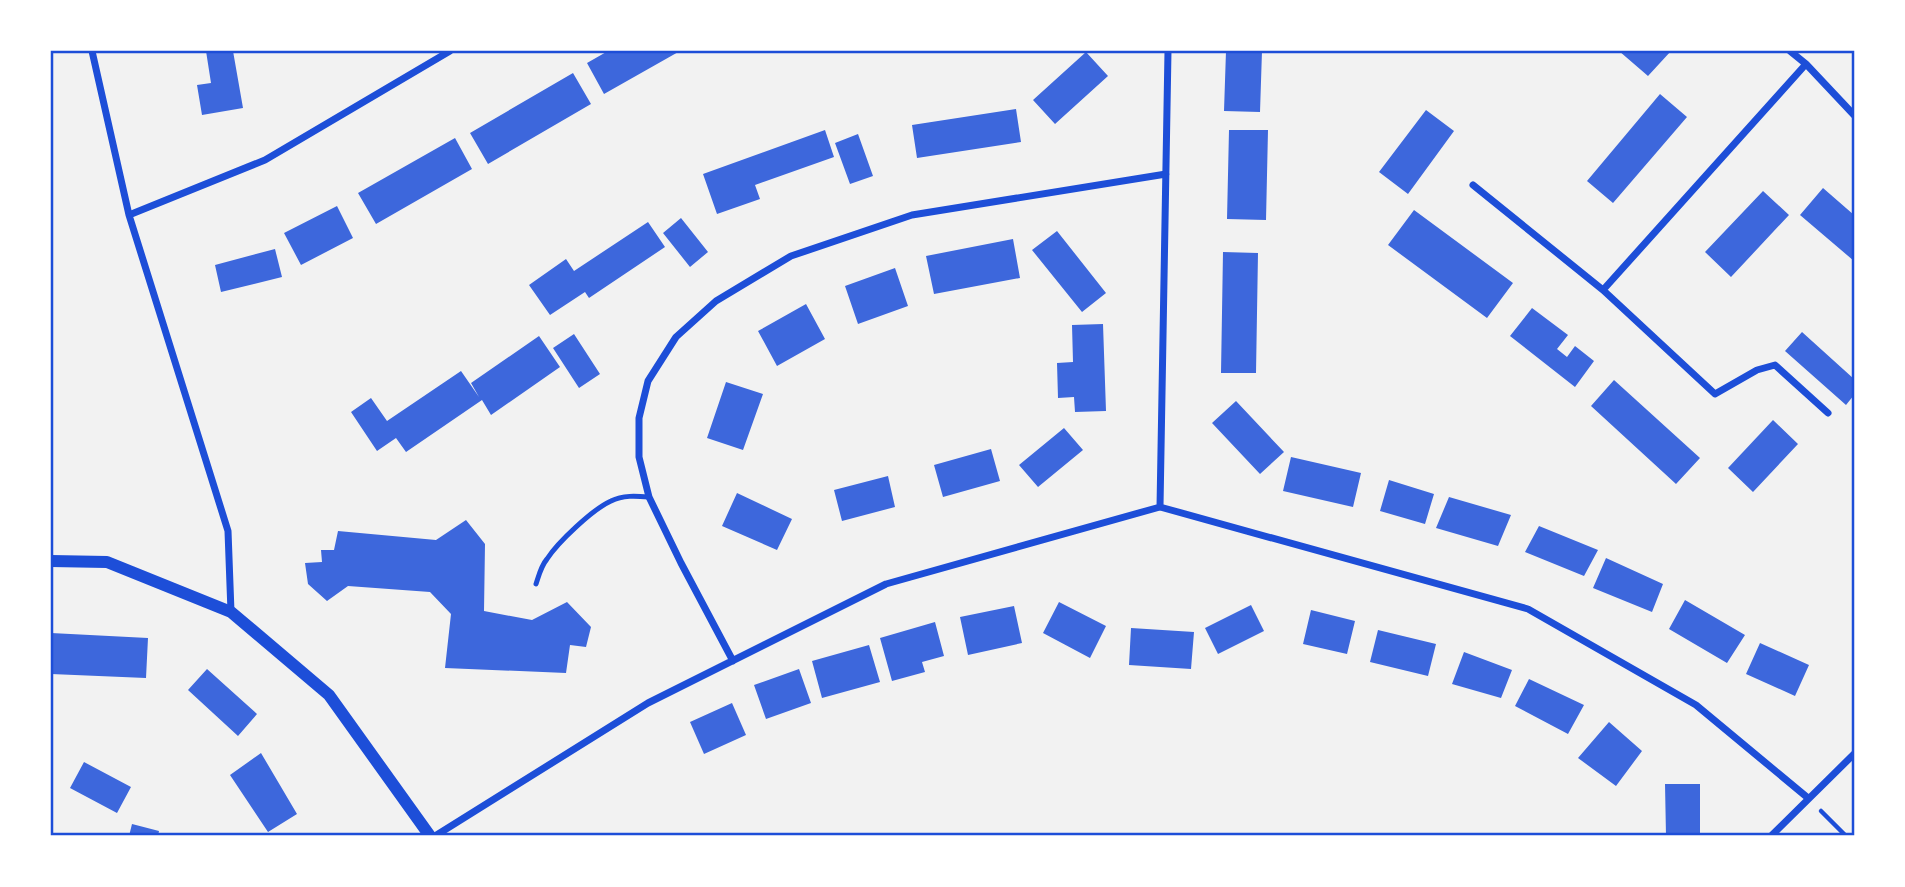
<svg xmlns="http://www.w3.org/2000/svg" width="1905" height="887" font-family="Spectral,serif">
  <style>
    .building { fill: #3d67dc }
    .lines { fill: none; stroke-linecap: round; stroke-linejoin: round }
    .path { stroke: #1d4ed8; stroke-width: 4.5 }
    .service { stroke: #1d4ed8; stroke-width: 5 }
    .minor { stroke: #1d4ed8; stroke-width: 7 }
    .tertiary { stroke: #1d4ed8; stroke-width: 12 }
    .neatline { fill: none; stroke: #1d4ed8; stroke-width: 2.5 }
  </style>
  <rect width="100%" height="100%" fill="#f2f2f2"/>
  <path class="building" d="M206 51H233L243 108 202 115 197 85 211 83Z
    M608 51H680L604 94 587 63Z
    M1226 51H1262L1260 112 1224 111Z
    M1619 51H1671L1648 76Z
    M1086 52 1108 76 1055 124 1033 100Z
    M573 73 591 104 488 164 470 133Z
    M1660 94 1687 117 1613 203 1587 181Z
    M1016 109 1021 142 917 158 912 125Z
    M1426 110 1454 131 1408 194 1379 172Z
    M825 130 834 157 755 185 760 199 717 214 703 174Z
    M1229 130H1268L1266 220 1227 219Z
    M858 134 873 176 850 184 835 143Z
    M455 138 472 169 376 224 358 193Z
    M1823 188 1854 215V261L1800 215Z
    M1763 191 1789 215 1731 277 1705 252Z
    M337 206 353 238 301 265 284 233Z
    M1414 210 1513 283 1487 318 1388 245Z
    M681 218 708 252 690 267 663 233Z
    M648 222 665 247 589 298 585 292 550 315 529 285 566 259 574 271Z
    M1057 231 1106 293 1082 312 1032 250Z
    M1013 239 1020 278 934 294 926 256Z
    M275 249 282 277 221 292 215 265Z
    M1223 252 1258 253 1256 373H1221Z
    M895 268 908 306 858 324 845 286Z
    M806 304 825 339 777 366 758 331Z
    M1532 308 1568 335 1557 349 1567 357 1575 346 1594 361 1575 387 1510 336Z
    M1103 324 1106 411 1075 412 1074 397 1058 398 1057 363 1073 362 1072 325Z
    M1802 332 1854 379V395L1846 405 1785 351Z
    M574 334 600 374 579 388 553 348Z
    M539 336 560 367 491 415 482 400 406 452 396 438 377 451 351 412 371 398 387 421 461 371 479 397 471 383Z
    M1614 380 1700 458 1676 484 1591 406Z
    M726 382 763 394 743 450 707 438Z
    M1236 401 1284 452 1260 474 1212 423Z
    M1773 420 1798 444 1753 492 1728 468Z
    M1064 428 1083 450 1038 487 1019 465Z
    M991 449 1000 481 943 497 934 465Z
    M1291 457 1361 473 1353 507 1283 491Z
    M888 476 895 507 842 521 834 490Z
    M1389 480 1434 494 1425 524 1380 511Z
    M737 493 792 519 777 550 722 526Z
    M1449 497 1511 515 1498 546 1436 528Z
    M466 520 485 544 484 611 532 620 567 602 591 627 586 647 570 645 566 673 445 668 451 614 430 592 348 586 327 601 308 584 305 563 322 562 321 550H334L338 531 436 540Z
    M1539 526 1598 550 1584 576 1525 552Z
    M1606 558 1663 584 1652 612 1593 588Z
    M1685 600 1745 635 1727 663 1669 629Z
    M1059 602 1106 626 1090 658 1043 633Z
    M1251 605 1264 631 1218 654 1205 628Z
    M1014 606 1022 643 968 655 960 617Z
    M1311 610 1355 621 1347 654 1303 644Z
    M935 622 944 656 922 662 925 672 892 681 880 638Z
    M1131 628 1194 632 1191 669 1129 665Z
    M1378 630 1436 644 1428 676 1370 662Z
    M51 633 148 638 146 678 51 674Z
    M1760 643 1809 665 1795 696 1746 674Z
    M869 645 880 682 822 698 812 661Z
    M1464 652 1512 670 1501 698 1452 684Z
    M207 669 257 714 238 736 188 690Z
    M799 669 811 703 766 719 754 685Z
    M1529 679 1584 705 1568 734 1515 706Z
    M732 703 746 735 704 754 690 722Z
    M1609 722 1642 751 1616 786 1578 758Z
    M261 753 297 814 268 832 230 775Z
    M84 762 131 787 117 813 70 788Z
    M1665 784H1700V836H1666Z
    M132 824 159 831 158 836H129Z"/>
  <g class="lines">
    <path class="path" d="M1821 811 1846 836"/>
    <path class="service" d="M536 584C539 575 541 566 547 559 558 542 593 509 611 501 623 495 636 496 649 497"/>
    <path class="minor" d="M92 51 129 215 228 531 231 612
      M1790 51 1806 64 1854 115
      M1473 185 1603 290 1715 394 1757 370 1775 365 1828 413
      M129 215 265 160 450 51
      M1603 290 1806 64
      M1160 507 1168 51
      M733 661 681 563 649 497 639 457V418L648 381 676 337 716 301 791 256 912 215 1166 174
      M435 836 648 703 886 584 1160 507 1528 609 1696 705 1808 798
      M1771 836 1854 754"/>
    <path class="tertiary" d="M51 561 107 562 231 612 329 695 430 836"/>
  </g>
  <rect width="1905" height="887" fill="none" stroke="#ffffff" stroke-width="105"/>
  <rect x="52" y="52" width="1801" height="782" class="neatline"/>
</svg>
